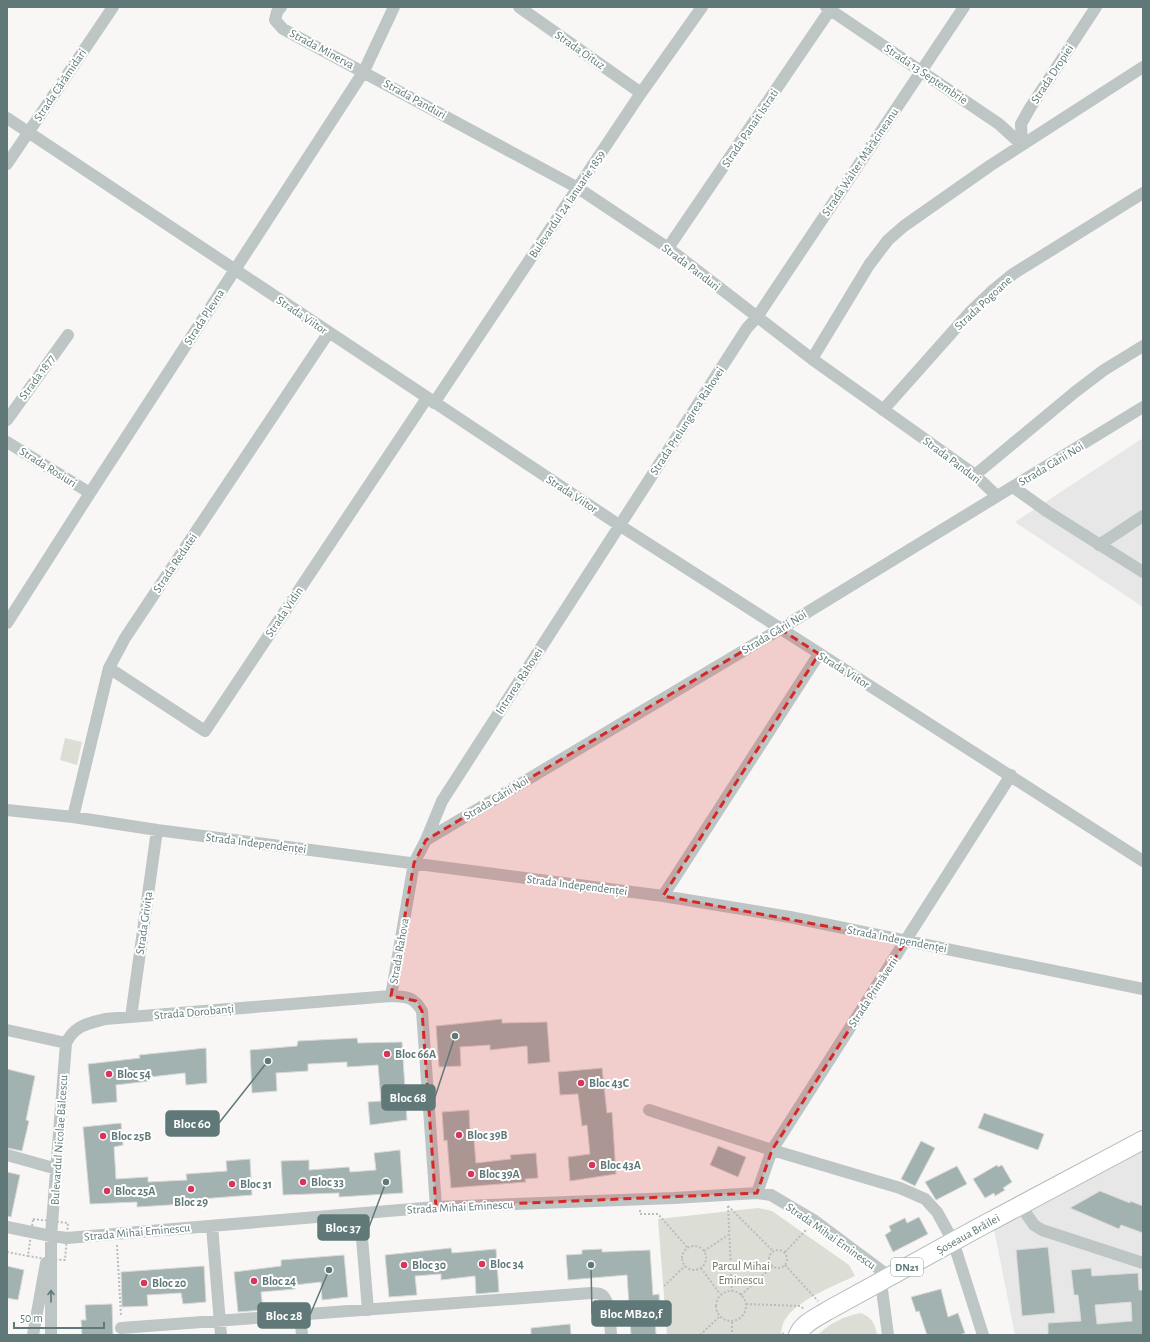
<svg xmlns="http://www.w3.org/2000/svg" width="1150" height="1342" font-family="'Alegreya Sans',sans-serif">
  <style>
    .built { fill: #e6e7e6 }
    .green { fill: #dcddd5 }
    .building { fill: #a2b2b0; stroke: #dad9d8; fill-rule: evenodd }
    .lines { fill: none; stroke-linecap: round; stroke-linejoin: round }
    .highway-casing { stroke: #b1b9b9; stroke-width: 20 }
    .path { stroke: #b8bebe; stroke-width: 2; stroke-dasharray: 2 2; stroke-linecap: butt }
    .minor { stroke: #bdc5c5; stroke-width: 12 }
    .highway { stroke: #fff; stroke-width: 18 }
    .oneway { stroke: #607978 }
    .marked { fill: #d62828; fill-opacity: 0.2; stroke: #d62828; stroke-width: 3; stroke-dasharray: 8 5; stroke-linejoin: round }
    .poi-dot { fill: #d9355a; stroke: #fff; stroke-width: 1.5 }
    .labels { text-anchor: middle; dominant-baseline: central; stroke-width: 4; stroke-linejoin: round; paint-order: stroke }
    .shield { fill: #fff; stroke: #90a1a0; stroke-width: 1 }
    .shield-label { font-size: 11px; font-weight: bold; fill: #607978 }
    .street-label { font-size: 12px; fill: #607978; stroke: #fff }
    .poi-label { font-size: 12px; font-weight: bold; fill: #607978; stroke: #fff; text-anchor: start }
    .park-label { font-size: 12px; fill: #707763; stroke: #fff }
    .leader { fill: none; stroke: #607978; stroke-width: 1.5 }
    .callout-dot { fill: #607978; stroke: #fff; stroke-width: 1.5 }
    .callout { fill: #607978; stroke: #607978; stroke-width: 1.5 }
    .callout-label { font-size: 13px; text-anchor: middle; font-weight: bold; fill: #fff }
  </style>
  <rect width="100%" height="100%" fill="#f8f7f6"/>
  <path class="built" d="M1143 438V607L1015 522Z
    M1143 1147V1335H1015L993 1224Z"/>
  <path class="green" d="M65 738 82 742 77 765 60 760Z
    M758 1208 772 1211 849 1265 855 1276C836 1285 795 1301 785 1320 782 1324 782 1330 780 1335H667L658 1219Z
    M861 1313C872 1318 875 1323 877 1335H818C829 1323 845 1316 861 1313Z"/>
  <path class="building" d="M502 1019V1023L547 1022 550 1062 528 1064 527 1046 490 1050V1045L460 1047 461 1066 439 1067 436 1026Z
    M357 1038 358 1043 402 1042 407 1120 370 1125 368 1102 381 1101 378 1065 347 1067V1062L308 1064V1071L276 1073 277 1091 252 1093 250 1050 297 1046 298 1041Z
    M206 1048 207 1083 186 1085 185 1073 150 1077V1081L116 1085 117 1102 92 1104 88 1064 140 1058 139 1055Z
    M602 1068 607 1113 612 1112 616 1174 570 1181 568 1157 590 1154 587 1125 582 1126 578 1094 560 1095 558 1072Z
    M7 1069 35 1076 26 1120 29 1121 22 1151 7 1148Z
    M469 1110 470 1130 473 1129 476 1163 511 1159 510 1155 536 1153 538 1178 525 1179 526 1182 451 1188 447 1140 444 1141 442 1112Z
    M984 1113 1044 1134 1038 1150 978 1128Z
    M121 1123 123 1145 114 1147 116 1179 148 1177V1182L187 1180 186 1174 227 1171 226 1161 250 1159 252 1195 201 1199V1203L137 1207V1202L90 1204 83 1127Z
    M921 1141 935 1148 915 1186 901 1179Z
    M718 1146 746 1157 738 1177 710 1165Z
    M400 1150 403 1193 339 1197V1193L283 1195 281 1161 309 1160V1170L349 1167 350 1172 376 1170 374 1153Z
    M997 1165 998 1167 1002 1165 1012 1182 1003 1188 1005 1190 995 1196 994 1193 985 1198 973 1179Z
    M957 1166 967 1184 936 1200 925 1182Z
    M7 1172 20 1175 11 1217 7 1216Z
    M1100 1191 1130 1203V1201L1143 1206V1233L1121 1225 1119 1229 1070 1208Z
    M919 1217 928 1234 893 1252 885 1235 891 1231 889 1226 905 1218 907 1223Z
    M1048 1247 1055 1313 1022 1316 1016 1250Z
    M451 1248 452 1253 496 1249 499 1292 476 1294 475 1276 441 1280V1274L415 1276 417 1295 389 1297 385 1255Z
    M602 1249V1252L650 1250 653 1295 659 1294 660 1315H655L656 1335H631L627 1275 568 1280 566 1255 582 1254V1250Z
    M344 1255 348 1297 322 1300 321 1282 295 1285V1289L261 1292 263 1310 238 1312 234 1272 281 1266V1260Z
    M7 1266 24 1270 18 1300 7 1298Z
    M204 1266 206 1302 183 1304 181 1293 147 1295 148 1306 122 1307 121 1272Z
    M1091 1268 1092 1276 1138 1273 1139 1290H1143V1335H1048V1323L1081 1321 1078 1295H1074L1071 1270ZM1131 1302 1132 1321 1097 1324 1095 1305Z
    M941 1289 948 1317 958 1313 965 1333 959 1335H927L919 1311 916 1312 911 1297Z
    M112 1304 113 1335H82L81 1320H86L85 1305Z
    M570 1324 571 1335H531V1328Z"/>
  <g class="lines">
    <defs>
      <path id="highway" d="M798 1335C803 1323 816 1318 827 1311L976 1229 1143 1140"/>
    </defs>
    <use href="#highway" class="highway-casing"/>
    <path class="path" d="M728 1206 732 1291
      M728 1206 773 1251
      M640 1210V1214H658L687 1247
      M33 1219 68 1223 65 1260 46 1259 28 1256Z
      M117 1245 121 1316
      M682 1258a12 12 0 1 1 24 0a12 12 0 1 1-24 0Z
      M769 1259a9 9 0 1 1 18 0a9 9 0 1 1-18 0Z
      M704 1251 728 1235
      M7 1252 28 1256
      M785 1252 806 1230
      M785 1265 818 1301
      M701 1268 720 1294
      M664 1286 685 1266
      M716 1306a15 15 0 1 1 30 0a15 15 0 1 1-30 0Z
      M741 1295 773 1266
      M746 1304 800 1306 804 1309
      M732 1322V1335
      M700 1335 719 1317
      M778 1335 785 1333"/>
    <path class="minor" d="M281 7 277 12 275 20 283 29 578 188 668 248 812 359 975 475 997 496
      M519 7 641 93
      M826 7 999 124 1022 145
      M7 118 619 525 1143 861
      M1022 145 1021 124 1030 108 1096 7
      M7 164 113 7
      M668 248 832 7
      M812 359 869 265 888 240 904 226 991 165 1143 67
      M434 403 641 93 702 7
      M883 410 971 311 991 292 1013 274 1143 193
      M7 420 68 335
      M7 442 90 493
      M975 475 1075 392 1104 370 1143 346
      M1013 487 1048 512 1143 572
      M1099 545 1143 516
      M7 623 90 493 364 71 394 7
      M109 668 205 731 427 398
      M7 810 73 817 157 830 663 896 790 917 1143 989
      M73 817 109 668 125 638 329 332
      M426 840 442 801 747 328 757 317 964 7
      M663 896 819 654
      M131 1017 157 830
      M7 1030 66 1043C75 1025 87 1024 105 1019L391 996
      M649 1110 772 1150 900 1188 925 1199 937 1212 953 1241 983 1335
      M7 1155 57 1169
      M757 1193 772 1150 1011 775
      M1020 1205 1034 1225 1042 1230 1143 1263
      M436 1207 422 1011C413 996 407 997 391 996L414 863 426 840 780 629 1143 407
      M360 1214 368 1310
      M212 1226 221 1335
      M7 1227 51 1236 67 1238 436 1207 674 1198 757 1193 771 1195 815 1221 890 1277
      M881 1282 888 1335
      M300 1314 302 1335
      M121 1328 591 1293C594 1293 598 1293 600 1294 611 1298 610 1325 611 1335
      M33 1335 46 1263
      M51 1335V1236L66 1043"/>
    <use href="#highway" class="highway"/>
  </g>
  <defs><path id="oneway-shaft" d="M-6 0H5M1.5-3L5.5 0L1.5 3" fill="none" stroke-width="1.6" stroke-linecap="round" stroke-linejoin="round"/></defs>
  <use class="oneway" href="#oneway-shaft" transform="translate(51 1296) rotate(-90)"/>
  <path class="marked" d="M780 629 819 654 663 896 906 941 772 1150 757 1193 436 1207 422 1011 416 1001 391 996 414 863 426 840Z"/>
  <g class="poi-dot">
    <circle cx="387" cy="1054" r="4"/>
    <circle cx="109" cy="1074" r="4"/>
    <circle cx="581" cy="1083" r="4"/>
    <circle cx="459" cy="1135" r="4"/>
    <circle cx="103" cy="1136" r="4"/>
    <circle cx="592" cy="1165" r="4"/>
    <circle cx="471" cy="1174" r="4"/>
    <circle cx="303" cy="1182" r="4"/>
    <circle cx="232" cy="1184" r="4"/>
    <circle cx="191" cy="1189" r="4"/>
    <circle cx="107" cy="1191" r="4"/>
    <circle cx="482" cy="1264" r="4"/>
    <circle cx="404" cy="1265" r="4"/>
    <circle cx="254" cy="1281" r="4"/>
    <circle cx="144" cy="1283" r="4"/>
  </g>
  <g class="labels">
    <rect class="shield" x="891" y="1258" width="32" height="18" rx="3"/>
    <g class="shield-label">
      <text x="907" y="1267">DN21</text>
    </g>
    <g class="street-label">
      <text transform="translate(322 49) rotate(28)">Strada Minerva</text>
      <text transform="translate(580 50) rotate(35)">Strada Oituz</text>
      <text transform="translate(926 74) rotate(34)">Strada 13 Septembrie</text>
      <text transform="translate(1052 74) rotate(-57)">Strada Dropiei</text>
      <text transform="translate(60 85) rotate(-56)">Strada Cărămidari</text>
      <text transform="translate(415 99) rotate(29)">Strada Panduri</text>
      <text transform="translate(750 128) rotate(-56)">Strada Panait Istrati</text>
      <text transform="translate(860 162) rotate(-56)">Strada Walter Mărăcineanu</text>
      <text transform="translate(567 204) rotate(-56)">Bulevardul 24 Ianuarie 1859</text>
      <text transform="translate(691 267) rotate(37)">Strada Panduri</text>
      <text transform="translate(983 303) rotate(-43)">Strada Pogoane</text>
      <text transform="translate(302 315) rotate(34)">Strada Viitor</text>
      <text transform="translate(204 317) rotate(-57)">Strada Plevna</text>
      <text transform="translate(37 377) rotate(-54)">Strada 1877</text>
      <text transform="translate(687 421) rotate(-57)">Strada Prelungirea Rahovei</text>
      <text transform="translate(952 460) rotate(37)">Strada Panduri</text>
      <text transform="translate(1051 464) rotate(-31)">Strada Gării Noi</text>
      <text transform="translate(48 467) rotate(32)">Strada Rosiuri</text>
      <text transform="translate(572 494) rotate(33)">Strada Viitor</text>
      <text transform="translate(175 563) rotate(-56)">Strada Redutei</text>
      <text transform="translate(284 612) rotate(-56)">Strada Vidin</text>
      <text transform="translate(774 632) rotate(-31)">Strada Gării Noi</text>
      <text transform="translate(844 670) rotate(32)">Strada Viitor</text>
      <text transform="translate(519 681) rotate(-57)">Intrarea Rahovei</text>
      <text transform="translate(496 798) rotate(-31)">Strada Gării Noi</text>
      <text transform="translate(256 843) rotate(7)">Strada Independenței</text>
      <text transform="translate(577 885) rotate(7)">Strada Independenței</text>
      <text transform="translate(144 923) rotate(-82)">Strada Grivița</text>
      <text transform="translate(897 939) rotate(11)">Strada Independenței</text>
      <text transform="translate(399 951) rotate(-80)">Strada Rahova</text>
      <text transform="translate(873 992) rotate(-57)">Strada Primăverii</text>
      <text transform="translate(194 1012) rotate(-5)">Strada Dorobanți</text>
      <text transform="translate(59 1140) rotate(-86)">Bulevardul Nicolae Bălcescu</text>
      <text transform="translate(460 1207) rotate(-3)">Strada Mihai Eminescu</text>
      <text transform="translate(137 1232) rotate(-5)">Strada Mihai Eminescu</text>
      <text transform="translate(968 1234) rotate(-29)">Șoseaua Brăilei</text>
      <text transform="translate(831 1236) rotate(35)">Strada Mihai Eminescu</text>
    </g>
    <g class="poi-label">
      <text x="395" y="1054">Bloc 66A</text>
      <text x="117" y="1074">Bloc 54</text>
      <text x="589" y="1083">Bloc 43C</text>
      <text x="467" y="1135">Bloc 39B</text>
      <text x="111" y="1136">Bloc 25B</text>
      <text x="600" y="1165">Bloc 43A</text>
      <text x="479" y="1174">Bloc 39A</text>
      <text x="311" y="1182">Bloc 33</text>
      <text x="240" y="1184">Bloc 31</text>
      <text x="115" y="1191">Bloc 25A</text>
      <text x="191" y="1202" text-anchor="middle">Bloc 29</text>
      <text x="490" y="1264">Bloc 34</text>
      <text x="412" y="1265">Bloc 30</text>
      <text x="262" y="1281">Bloc 24</text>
      <text x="152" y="1283">Bloc 20</text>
    </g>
    <g class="park-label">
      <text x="741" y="1266">Parcul Mihai<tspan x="741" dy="14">Eminescu</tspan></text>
    </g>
  </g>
  <path class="leader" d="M455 1036L435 1097M268 1061L219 1123M386 1182L369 1227M591 1265L592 1314M329 1270L310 1315"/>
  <g class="callout-dot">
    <circle cx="455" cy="1036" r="4"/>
    <circle cx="268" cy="1061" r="4"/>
    <circle cx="386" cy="1182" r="4"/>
    <circle cx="591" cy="1265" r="4"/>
    <circle cx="329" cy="1270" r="4"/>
  </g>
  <g class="callout">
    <rect x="382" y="1085" width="53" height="25" rx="4"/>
    <rect x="166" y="1111" width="53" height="25" rx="4"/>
    <rect x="318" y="1215" width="51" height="25" rx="4"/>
    <rect x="592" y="1301" width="79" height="25" rx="4"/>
    <rect x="258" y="1303" width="52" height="25" rx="4"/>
  </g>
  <g class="callout-label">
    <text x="408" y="1102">Bloc 68</text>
    <text x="192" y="1128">Bloc 60</text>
    <text x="343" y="1232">Bloc 37</text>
    <text x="631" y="1318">Bloc MB20,f</text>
    <text x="284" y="1320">Bloc 28</text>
  </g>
  <rect width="1150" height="1342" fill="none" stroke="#607978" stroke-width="16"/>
  <path d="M14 1322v6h90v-6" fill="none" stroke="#607978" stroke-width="2"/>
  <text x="20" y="1322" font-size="12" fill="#607978" stroke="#ffffff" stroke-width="3" paint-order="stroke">50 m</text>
</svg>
